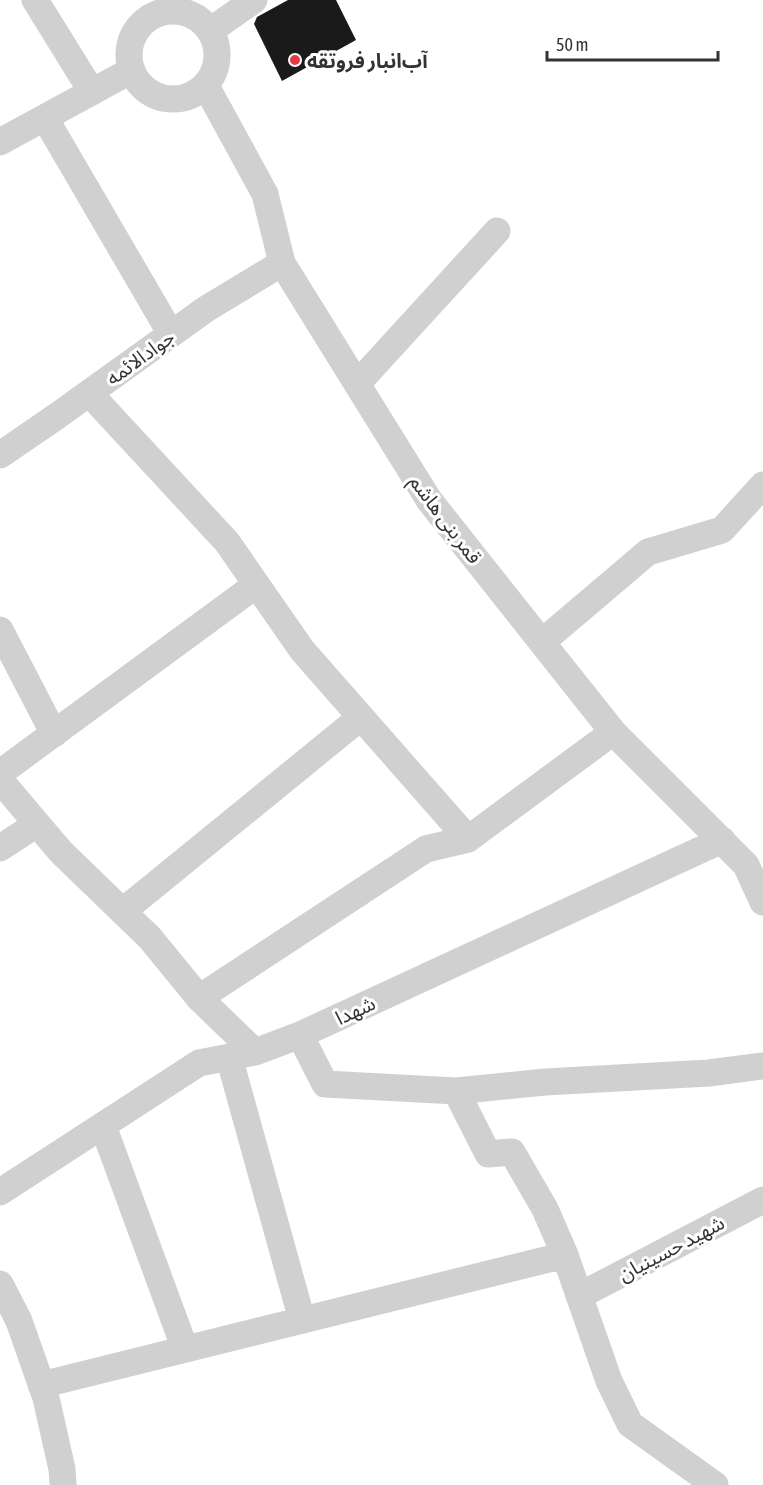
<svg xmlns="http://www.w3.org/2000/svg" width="763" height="1485" font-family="'Asap Condensed','Noto Sans Arabic',sans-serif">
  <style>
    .building { fill: #1a1a1a }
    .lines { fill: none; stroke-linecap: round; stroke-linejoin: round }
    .minor { stroke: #d0d0d0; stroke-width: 27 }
    .poi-dot { fill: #e63946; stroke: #fff; stroke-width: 2 }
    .labels { text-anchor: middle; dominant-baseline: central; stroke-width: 6; stroke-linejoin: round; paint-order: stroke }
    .poi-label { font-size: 20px; font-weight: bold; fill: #333; stroke: #fff; text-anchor: start }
    .street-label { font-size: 20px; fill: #333; stroke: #fff }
  </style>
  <rect width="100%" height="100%" fill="#fff"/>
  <path class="building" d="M288 0H336L356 40 282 81 254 24 257 17Z"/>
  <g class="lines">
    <path class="minor" d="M35 0 92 92
      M129 55a44 44 0 1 1 88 0a44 44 0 1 1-88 0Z
      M210 31 254 0
      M206 86 265 194 282 263 429 500 613 732 746 865 763 902
      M45 118 171 334
      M0 142 132 70
      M357 384 497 231
      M89 393 227 542 302 650 468 839
      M0 455 57 416 206 309 282 263
      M0 630 54 734
      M542 642 648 552 722 530 763 485
      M0 773 256 585
      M0 780 61 852 150 938 199 998 255 1052
      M0 848 37 824
      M123 911 361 717
      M199 998 426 849 468 839 613 732
      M300 1035 325 1084 456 1091 545 1082 709 1073 763 1066
      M229 1057 302 1320
      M456 1091 488 1154 512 1152 545 1209 565 1255 609 1381 630 1424 715 1485
      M103 1126 185 1349
      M0 1192 199 1063 255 1052 300 1035 722 840
      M0 1284 19 1321 46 1398 62 1469 63 1485
      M579 1296 763 1200
      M41 1385 565 1255"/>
  </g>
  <circle class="poi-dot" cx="295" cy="60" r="6"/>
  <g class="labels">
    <g class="poi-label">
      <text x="307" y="60">آب‌انبار فروتقه</text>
    </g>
    <g class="street-label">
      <text transform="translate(140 357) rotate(-36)">جوادالائمه</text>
      <text transform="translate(446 519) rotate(53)">قمر بنی هاشم</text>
      <text transform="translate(355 1010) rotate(-25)">شهدا</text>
      <text transform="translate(671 1248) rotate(-28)">شهید حسینیان</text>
    </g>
  </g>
  <path d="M547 51v9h171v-9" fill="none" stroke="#333333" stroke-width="3"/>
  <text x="556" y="51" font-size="18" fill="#333333" stroke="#ffffff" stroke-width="4.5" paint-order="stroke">50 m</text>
</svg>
